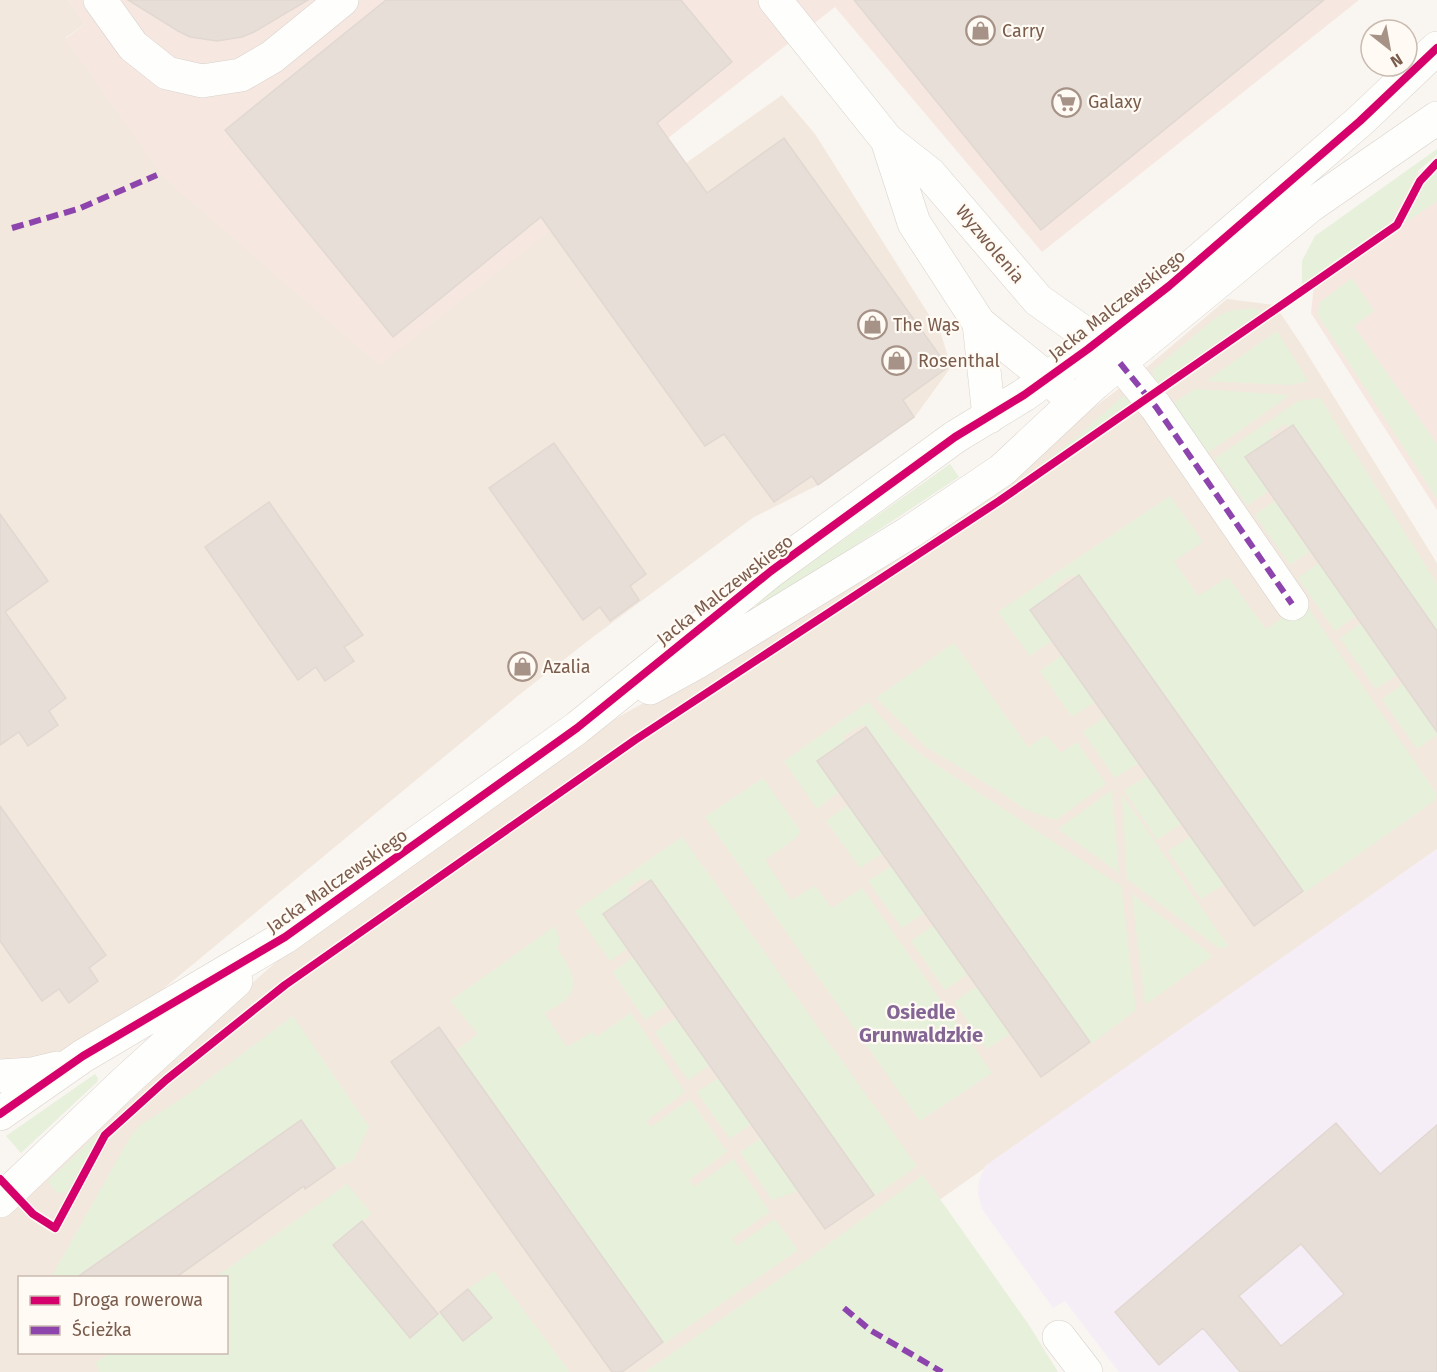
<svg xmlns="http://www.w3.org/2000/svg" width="1437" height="1372" font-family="'Fira Sans',sans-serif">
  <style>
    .residential { fill: #f2e8de; fill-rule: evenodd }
    .commercial { fill: #f6e8e1 }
    .education { fill: #f6eef6 }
    .green { fill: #e7f0db }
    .building { fill: #e6ded7; stroke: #e2d8d2; stroke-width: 1.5; fill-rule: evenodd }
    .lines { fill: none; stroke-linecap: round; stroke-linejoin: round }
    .street-casing { stroke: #d7d1cb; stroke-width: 34 }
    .secondary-casing { stroke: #d9d2cb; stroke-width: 34 }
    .street { stroke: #fefefd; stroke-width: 33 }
    .secondary { stroke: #fefefd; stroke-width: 33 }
    .quiet { stroke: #8e44ad; stroke-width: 6; stroke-dasharray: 12 6; stroke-linecap: butt }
    .cycleway-casing { stroke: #fffaf3; stroke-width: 11 }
    .cycleway { stroke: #d6006c; stroke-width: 8 }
    .labels { text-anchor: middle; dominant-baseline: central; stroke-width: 4.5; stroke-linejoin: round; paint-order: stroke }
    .poi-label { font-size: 18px; fill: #7a5c4d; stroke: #fffaf3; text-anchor: start }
    .street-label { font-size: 18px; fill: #7a5c4d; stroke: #fffaf3 }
    .neighbourhood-label { font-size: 20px; font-weight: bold; fill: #846695; stroke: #fffaf3 }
  </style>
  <rect width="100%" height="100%" fill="#f9f5f0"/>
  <path class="residential" d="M0 0H68L85 24 65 38 552 229 565 249 782 95 815 134 941 334 951 367 914 418 818 485 754 517 589 640 519 695 129 1017 69 1055 0 1066Z
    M1227 299 1275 305 1303 347 1437 563V849L928 1208 1050 1372H0V1203L131 1091 304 937 595 730 714 664 1064 430 1141 372ZM20 1278H226V1352H20Z"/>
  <path class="commercial" d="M68 0H1359L1042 252 835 7 379 365 165 179 65 39 85 24Z
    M1437 159V510L1311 313 1318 246Z"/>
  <path class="education" d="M1437 849V1372H1119L1065 1301 1053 1308 982 1209 978 1194 979 1181 985 1166Z"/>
  <path class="green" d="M1437 149V155L1419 170 1388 226 1302 285V261L1315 236Z
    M1437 170V201L1405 223 1423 187Z
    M1352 278 1374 311 1354 326 1437 444V499L1317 314 1320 302Z
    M1252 308 1262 311 1153 387V370L1218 316 1230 311Z
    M1277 331 1308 381 1290 385 1206 381Z
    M1195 389 1290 395 1208 453 1172 404Z
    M1122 397 1138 398 1130 403 1129 406 1118 411 1042 466 1040 465 1078 436Z
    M1320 398 1437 584V631L1293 425 1288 428 1285 424 1269 434 1272 439 1245 457 1268 491 1247 506 1214 459 1298 401Z
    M950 464 959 477 762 607H756L757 601Z
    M1170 496 1203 542 1174 561 1198 596 1228 577 1266 629 1304 602 1437 794 1434 801 1304 893 1079 575 1074 577 1072 575 1056 586 1059 590 1052 641 1030 656 998 612Z
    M1275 501 1310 552 1290 565 1255 515Z
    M1319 563 1356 616 1335 631 1298 578Z
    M1361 623 1397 675 1376 689 1340 638Z
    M954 643 1028 747 1046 735 1061 753 1077 742 1106 784 1056 820 1026 810 997 790 926 747 876 698Z
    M1062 655 1095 702 1072 717 1040 671Z
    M1403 684 1437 732V735L1417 749 1382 699Z
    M868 702 894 732 924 757 1121 886 1136 1010 1091 1044 865 726H859L843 737 845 742 839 792 817 809 784 761Z
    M1106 716 1139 763 1115 778 1083 732Z
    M1148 776 1182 823 1157 840 1124 790Z
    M763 778 799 829V834L796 838 765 860 791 900 815 886 832 908 862 888 992 1073 920 1121 705 817Z
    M1112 790 1119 873 1058 829Z
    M1122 795 1222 937 1229 946 1220 949 1127 879Z
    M848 805 883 853 860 868 826 821Z
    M1191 836 1225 884 1201 899 1168 851Z
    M682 837 917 1166 875 1196 651 879 646 882 643 878 627 889 630 895 603 914 627 949 610 961 575 911Z
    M892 866 925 913 902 928 868 881Z
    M1132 894 1213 956 1145 1005Z
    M934 925 968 974 945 990 911 941Z
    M555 926 560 941 557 948C565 961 582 981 568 997 563 1004 551 1009 544 1013L567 1047 592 1032 596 1037 631 1013 685 1092 646 1121 651 1127 690 1099 727 1152 689 1180 694 1187 733 1159 770 1212 732 1238 736 1246 775 1219 798 1250 664 1344 455 1051 478 1034 450 1001Z
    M633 957 667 1005 645 1020 613 972Z
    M977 986 1010 1034 987 1049 954 1002Z
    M293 1016 369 1127 353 1161 335 1168 300 1120 76 1277 51 1278 130 1137 139 1126 190 1093Z
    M676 1018 710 1065 688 1080 655 1032Z
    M95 1074 98 1078 97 1082 21 1153 6 1136Z
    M719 1078 751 1124 730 1139 697 1092Z
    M100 1132 69 1190 62 1193 56 1192 48 1181Z
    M761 1138 799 1191 772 1200 740 1152Z
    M923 1175 1029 1325 1058 1372H645L808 1259Z
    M347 1184 372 1214 333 1245 410 1337 440 1312 463 1341 491 1319 468 1289 494 1271 570 1372H100L95 1363 110 1353 226 1352V1278L216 1277Z"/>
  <path class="building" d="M128 0H308L254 32 242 37 217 41 190 37 178 31Z
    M386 0H681L732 62 657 123 707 193 784 138 948 367 903 400 914 417 818 485 812 476 774 502 724 434 705 446 541 217 393 337 225 130Z
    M854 0H1324L1041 230Z
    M1293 425 1437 631V732L1245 457Z
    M554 443 646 574 630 586 639 600 610 621 600 607 583 620 489 488Z
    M269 502 363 635 344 647 354 661 325 681 316 667 298 680 205 547Z
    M0 514 48 581 5 612 66 698 49 711 58 725 28 746 19 732 0 745Z
    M1079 575 1303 891 1254 926 1030 610Z
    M866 727 1090 1042 1041 1077 817 761Z
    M0 806 106 955 89 968 98 981 69 1003 59 989 42 1001 0 941Z
    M651 880 874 1195 825 1229 603 914Z
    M439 1027 663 1342 622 1372H612L391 1062Z
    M301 1120 335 1168 305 1189 304 1186 175 1278H76Z
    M1336 1123 1380 1174 1437 1125V1372H1240L1203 1328 1159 1365 1115 1312ZM1301 1244 1344 1294 1281 1346 1239 1296Z
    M362 1221 438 1314 410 1338 333 1245Z
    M468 1289 492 1318 463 1341 440 1312Z"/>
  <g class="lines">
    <defs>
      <path id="street" d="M100 0 133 46 167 73 202 81 241 75 272 57 342 0
        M775 0 887 140 914 223 979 323 1075 401
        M887 140 930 174 1038 300 1097 342 1120 363 1156 407 1292 604
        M1059 1337 1086 1372"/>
      <path id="secondary" d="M979 323 989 417
        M650 688 699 661 910 532 1002 470 1094 384 1310 206 1437 118
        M0 1076 32 1074 57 1068
        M0 1114 83 1056 285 937 577 728 771 571 955 437 1024 395 1088 349 1169 286 1360 121 1437 48
        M0 1201 125 1082 236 981"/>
    </defs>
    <use href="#street" class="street-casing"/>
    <use href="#secondary" class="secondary-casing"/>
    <use href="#street" class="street"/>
    <use href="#secondary" class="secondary"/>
    <path class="quiet" d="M12 228 78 209 157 175
      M1120 363 1156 407 1292 604
      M844 1308 870 1330 942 1372"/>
    <defs>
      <path id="cycleway" d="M0 1114 83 1056 285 937 577 728 771 571 955 437 1024 395 1088 349 1169 286 1360 121 1437 48
        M0 1179 33 1214 55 1228 105 1135 166 1080 285 985 635 740 999 501 1397 225 1420 181 1437 163"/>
    </defs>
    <use href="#cycleway" class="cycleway-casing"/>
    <use href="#cycleway" class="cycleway"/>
  </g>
  <defs>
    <symbol id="shop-ring" viewBox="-11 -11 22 22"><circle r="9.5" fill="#fffaf3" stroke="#a69286" stroke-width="1.5"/><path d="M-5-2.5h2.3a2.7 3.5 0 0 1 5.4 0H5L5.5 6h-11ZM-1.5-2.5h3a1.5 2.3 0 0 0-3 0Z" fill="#a69286"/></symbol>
    <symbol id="supermarket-ring" viewBox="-11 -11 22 22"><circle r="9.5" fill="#fffaf3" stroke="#a69286" stroke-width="1.5"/><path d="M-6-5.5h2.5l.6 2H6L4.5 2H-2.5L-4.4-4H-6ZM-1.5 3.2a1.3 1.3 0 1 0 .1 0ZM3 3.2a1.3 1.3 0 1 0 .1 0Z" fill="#a69286"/></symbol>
  </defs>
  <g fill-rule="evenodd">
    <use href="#shop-ring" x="964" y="14" width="33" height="33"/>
    <use href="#supermarket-ring" x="1050" y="86" width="33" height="33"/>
    <use href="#shop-ring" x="856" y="308" width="33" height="33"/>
    <use href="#shop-ring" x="880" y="344" width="33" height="33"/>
    <use href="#shop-ring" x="506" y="650" width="33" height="33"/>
  </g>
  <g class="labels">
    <g class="poi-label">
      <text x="1002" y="31">Carry</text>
      <text x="1088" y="102">Galaxy</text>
      <text x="893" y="325">The Wąs</text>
      <text x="918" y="361">Rosenthal</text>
      <text x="543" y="667">Azalia</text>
    </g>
    <g class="street-label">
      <text transform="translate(990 244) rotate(50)">Wyzwolenia</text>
      <text transform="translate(1117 305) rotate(-38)">Jacka Malczewskiego</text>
      <text transform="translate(725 590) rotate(-38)">Jacka Malczewskiego</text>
      <text transform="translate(337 881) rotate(-35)">Jacka Malczewskiego</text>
    </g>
    <g class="neighbourhood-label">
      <text x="921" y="1012">Osiedle<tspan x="921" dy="23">Grunwaldzkie</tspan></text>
    </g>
  </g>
  <rect x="18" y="1276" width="210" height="78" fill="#fffaf3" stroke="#cabbb1" stroke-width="1.5"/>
  <rect x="30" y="1296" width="30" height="9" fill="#d6006c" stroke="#cabbb1" stroke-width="1.5"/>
  <text x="72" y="1306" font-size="18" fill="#7a5c4d">Droga rowerowa</text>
  <rect x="30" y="1326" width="30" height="9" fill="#8e44ad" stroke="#cabbb1" stroke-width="1.5"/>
  <text x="72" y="1336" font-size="18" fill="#7a5c4d">Ścieżka</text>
  <g transform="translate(1389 48) rotate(149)"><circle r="28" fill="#fffaf3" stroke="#cabbb1" stroke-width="1.5"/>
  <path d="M0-4.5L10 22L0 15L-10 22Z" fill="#a69286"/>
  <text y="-9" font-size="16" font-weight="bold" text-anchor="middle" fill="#7a5c4d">N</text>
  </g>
</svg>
